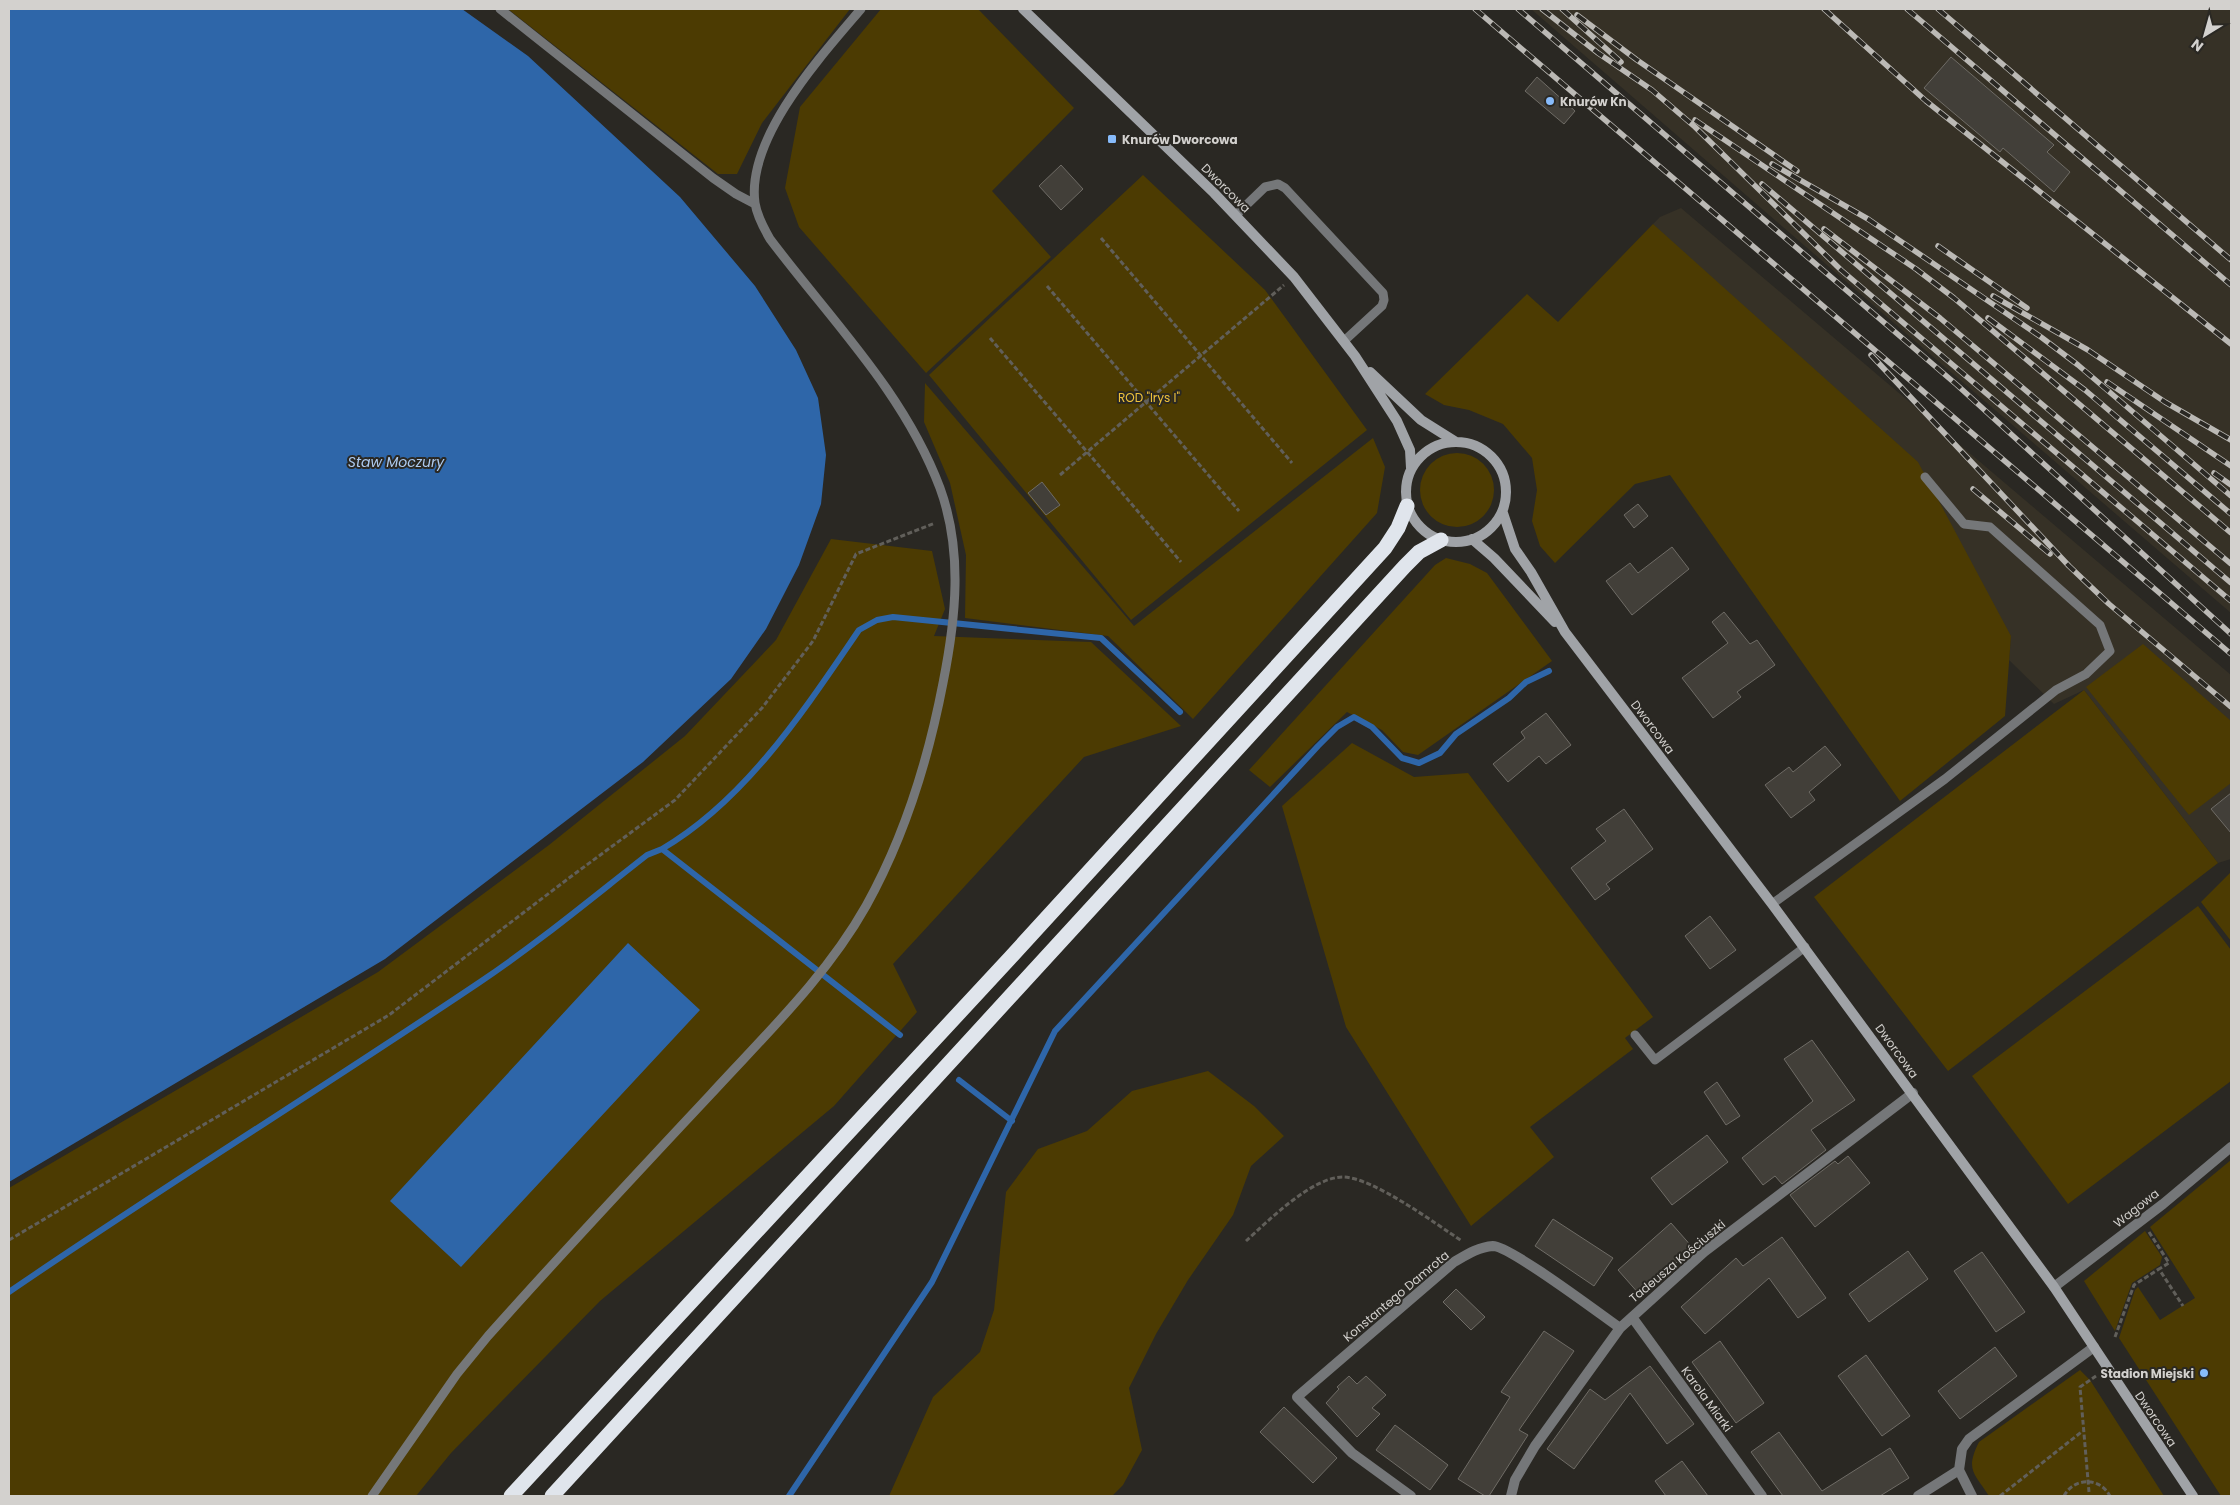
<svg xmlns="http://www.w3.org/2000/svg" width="2240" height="1505" font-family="Poppins,sans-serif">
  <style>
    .built { fill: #363126 }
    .green { fill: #4c3b02 }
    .water { fill: #2e66a9 }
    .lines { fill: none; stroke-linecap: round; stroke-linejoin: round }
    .stream { stroke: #2e66a9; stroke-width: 6 }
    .building { fill: #423f39; stroke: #6f6c66 }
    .path { stroke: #615f5a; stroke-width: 3; stroke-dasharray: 5 2.5; stroke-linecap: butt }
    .lane { stroke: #757779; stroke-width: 9 }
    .street { stroke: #757779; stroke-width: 10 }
    .secondary { stroke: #a0a3a7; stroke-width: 10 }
    .highway { stroke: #e0e5ec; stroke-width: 15 }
    .rail-casing { stroke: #bbb9b5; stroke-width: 5.5 }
    .rail { stroke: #2a2823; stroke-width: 4; stroke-dasharray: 11; stroke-linecap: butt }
    .poi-dot { fill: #87bbfb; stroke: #2a2823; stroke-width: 2 }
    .labels { text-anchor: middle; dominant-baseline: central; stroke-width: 4; stroke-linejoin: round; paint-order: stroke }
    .poi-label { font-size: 12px; font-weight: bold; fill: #d3d1ce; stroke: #2a2823; text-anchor: start }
    .street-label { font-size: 12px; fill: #d3d1ce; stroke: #2a2823 }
    .park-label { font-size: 12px; fill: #edc13b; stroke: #2a2823 }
    .water-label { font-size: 14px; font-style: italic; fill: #aecbf0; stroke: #2a2823 }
  </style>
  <rect width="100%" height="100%" fill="#2a2823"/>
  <path class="built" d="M1531 9H2231V613L1924 349Z
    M1681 208 2231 675V859L2218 863 2084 690 2054 704 2009 660 2011 636 1653 224 1660 217Z"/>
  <path class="green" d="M508 9H850L762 123 737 174H718Z
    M881 9H978L1074 108 992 191 1051 257 926 373 799 227 785 188 800 107Z
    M1143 175 1265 290 1367 430 1131 620 929 375Z
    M1653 224 1918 462 2011 636 2005 716 1900 801 1670 475 1635 484 1555 563 1540 546 1532 521 1537 490 1532 458 1503 424 1469 410 1444 405 1425 394 1527 294 1558 322Z
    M925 383 1134 626 1373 438 1385 467 1377 513 1193 719 1108 636 965 618 966 555 950 483 924 422Z
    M1420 490a37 37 0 1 1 74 0a37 37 0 1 1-74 0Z
    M831 539 932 551 945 609 934 636 1091 642 1181 726 1084 757 893 964 917 1012 834 1106 600 1301 451 1453 416 1496H9V1188L378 972 549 845 685 736 776 640Z
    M1446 558 1470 564 1487 573 1552 661 1418 755 1403 752 1382 730 1347 712 1270 787 1249 770 1435 565Z
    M2143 644 2231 721V783L2189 815 2086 687Z
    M2084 690 2218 863 1948 1071 1814 897Z
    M1352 743 1414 777 1468 773 1653 1017 1625 1038 1633 1049 1530 1127 1554 1157 1471 1226 1346 1027 1282 806Z
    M2231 872V941L2201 902Z
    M2198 906 2231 950V1081L2068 1204 1972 1076Z
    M1208 1071 1254 1106 1284 1136 1251 1166 1233 1215 1188 1280 1156 1334 1129 1388 1142 1450 1123 1485 1112 1496H889L933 1397 980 1352 994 1310 1006 1192 1038 1149 1087 1131 1132 1091Z
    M2231 1160V1496H2221L2119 1338 2135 1290 2138 1287 2160 1320 2195 1298 2150 1227Z
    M2145 1231 2162 1257 2160 1265 2132 1283 2115 1331 2084 1281Z
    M2080 1370 2090 1380 2164 1496H1989C1974 1473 1965 1470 1979 1442Z"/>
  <path class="water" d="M9 9H462L528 56 680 197 755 286 796 350 818 398 826 455 821 504 799 565 766 629 731 679 643 762 385 959 9 1182Z
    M628 943 700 1010 461 1267 390 1201Z"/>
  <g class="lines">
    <path class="stream" d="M662 849C746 800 805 709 859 630L877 620 893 617 1101 638 1180 712
      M959 1080 1012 1121
      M9 1292C164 1186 324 1087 480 982 538 943 592 898 647 855L662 849 900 1035
      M789 1496 932 1282 1055 1031 1318 746 1337 727 1354 717 1372 727 1402 758 1419 763 1440 753 1456 734 1509 698 1526 682 1549 671"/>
  </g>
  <path class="building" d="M1951 57 2054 145 2047 152 2070 172 2054 192 2003 148 2000 152 1924 88Z
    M1537 77 1575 111 1564 124 1525 91Z
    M1061 165 1083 189 1061 210 1039 186Z
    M1042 482 1060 505 1046 515 1028 493Z
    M1638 504 1648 516 1634 528 1624 515Z
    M1672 547 1689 569 1632 615 1606 581 1630 563 1638 573Z
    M1724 612 1750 644 1757 640 1775 665 1737 692 1741 697 1713 718 1682 678 1728 643 1712 622Z
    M1546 713 1571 745 1546 764 1539 756 1508 782 1493 764 1525 738 1521 732Z
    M1825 746 1841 765 1809 792 1815 800 1791 818 1765 785 1789 767 1793 772Z
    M2231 793V833L2211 809Z
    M1624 809 1653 849 1606 884 1610 889 1595 900 1571 868 1606 841 1596 829Z
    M1710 916 1736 950 1710 969 1685 936Z
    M1812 1040 1855 1100 1811 1130 1826 1150 1782 1184 1775 1176 1763 1185 1742 1158 1813 1101 1784 1059Z
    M1717 1082 1740 1116 1726 1125 1704 1092Z
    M1707 1135 1728 1162 1672 1205 1651 1178Z
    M1848 1156 1870 1183 1815 1227 1790 1195 1835 1161 1838 1164Z
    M1553 1219 1613 1258 1594 1286 1535 1246Z
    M1671 1223 1693 1248 1640 1295 1618 1270Z
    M1782 1237 1826 1298 1798 1318 1769 1278 1705 1334 1681 1307 1736 1258 1743 1266Z
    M1908 1251 1928 1279 1869 1322 1849 1294Z
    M1982 1252 2025 1312 1996 1332 1954 1271Z
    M1456 1289 1485 1317 1471 1330 1443 1302Z
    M1544 1331 1574 1351 1519 1430 1528 1435 1489 1496H1485L1458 1479 1510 1397 1501 1392Z
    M1720 1341 1764 1403 1736 1423 1692 1362Z
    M1995 1347 2017 1376 1960 1419 1938 1391Z
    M1866 1355 1910 1416 1882 1436 1838 1376Z
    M1650 1366 1694 1424 1667 1444 1630 1393 1574 1469 1547 1449 1590 1389 1605 1400Z
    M1349 1376 1357 1384 1366 1376 1386 1395 1372 1408 1380 1414 1357 1437 1326 1403 1339 1389 1337 1387Z
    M1284 1407 1337 1458 1313 1483 1260 1432Z
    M1395 1425 1448 1465 1430 1490 1376 1450Z
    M1779 1432 1822 1491 1890 1448 1909 1478 1880 1496H1783L1751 1452Z
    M1682 1461 1708 1496H1666L1655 1481Z"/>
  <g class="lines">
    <path class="path" d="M1101 238 1292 463
      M1047 286 1239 511
      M990 338 1181 562
      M1060 475 1284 285
      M2149 1232 2169 1263 2159 1269 2183 1306
      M9 1240 389 1015 569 878 675 800 762 708 813 641 856 554 935 523
      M1246 1241C1268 1221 1312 1177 1343 1177 1372 1177 1436 1224 1462 1241
      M2115 1337 2134 1285 2159 1269
      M2089 1492 2080 1387 2096 1376
      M2000 1496 2084 1430
      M2064 1496C2074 1477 2100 1477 2110 1496"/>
    <path class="lane" d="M500 9 713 178 736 194 755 204
      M1236 215 1265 187 1278 184 1285 188 1383 293 1384 300 1382 306 1344 341
      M1772 904 1945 779 2056 690 2086 674 2110 651 2100 625 1990 527 1964 524 1925 477
      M1635 1035 1655 1060 1805 947
      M372 1496 457 1374 488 1336C561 1254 636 1174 711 1094 766 1034 826 977 866 906 905 836 928 761 943 683 956 618 963 551 940 488 904 392 830 319 770 239 763 227 757 216 755 203 746 138 821 56 861 9"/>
    <path class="street" d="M2054 1287 2163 1204 2231 1147
      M1632 1317 1762 1496
      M1959 1470 1972 1496
      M1411 1496 1352 1453 1297 1397 1454 1262C1466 1255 1478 1247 1493 1246 1510 1246 1600 1314 1620 1328
      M1511 1496 1515 1480 1535 1446 1620 1328 1704 1252 1913 1093
      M1918 1496 1959 1470 1962 1449 1969 1439 2094 1347"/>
    <path class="secondary" d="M1023 9 1214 193 1294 277 1355 356 1397 421 1410 450 1411 468
      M1370 372 1421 420 1456 442
      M1406 492a50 50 0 1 1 100 0a50 50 0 1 1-100 0Z
      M1503 513 1515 549 1531 572 1565 632 1772 904 2054 1287 2193 1496
      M1472 539 1494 558 1555 622"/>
    <path class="highway" d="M511 1496 1010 958 1385 548 1398 528 1407 506
      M552 1496 1405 566 1419 552 1441 540"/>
    <defs>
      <path id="rail" d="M1475 9 2231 654
        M1518 9 1957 385 2231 634
        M1542 9 1598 53 1652 90 1695 127 1841 270 2231 601
        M1562 9 1621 62
        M1824 9 1926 101 2231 344
        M1907 9 2231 285
        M1938 9 2231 260
        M1577 15 1637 60 1797 171
        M1695 120 1916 269 1954 298 2231 533
        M1772 164 1868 219 2041 337 2078 365 2231 496
        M1762 184 2231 583
        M1824 229 1940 318 2231 564
        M1938 246 2027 308
        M1993 296 2088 350 2165 402 2231 440
        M1988 318 2085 390 2231 514
        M1871 355 2069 566 2109 604 2231 707
        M2107 382 2231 466
        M2214 473 2231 485
        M1973 489 2050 554"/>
    </defs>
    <use href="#rail" class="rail-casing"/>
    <use href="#rail" class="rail"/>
  </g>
  <g class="poi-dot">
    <circle cx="1550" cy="101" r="5"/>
    <rect x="1107" y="134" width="10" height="10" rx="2.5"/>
    <circle cx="2204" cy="1373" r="5"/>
  </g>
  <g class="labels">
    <g class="poi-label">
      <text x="1560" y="101">Knurów Kn</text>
      <text x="1122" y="139">Knurów Dworcowa</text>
      <text x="2194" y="1373" text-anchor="end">Stadion Miejski</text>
    </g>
    <g class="street-label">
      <text transform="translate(1226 188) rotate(45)">Dworcowa</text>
      <text transform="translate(1653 727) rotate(53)">Dworcowa</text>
      <text transform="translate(1897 1051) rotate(54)">Dworcowa</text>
      <text transform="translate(2136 1208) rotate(-38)">Wagowa</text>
      <text transform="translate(1677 1261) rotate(-40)">Tadeusza Kościuszki</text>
      <text transform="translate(1396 1296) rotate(-40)">Konstantego Damrota</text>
      <text transform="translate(1707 1399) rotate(54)">Karola Miarki</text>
      <text transform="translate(2156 1419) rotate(56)">Dworcowa</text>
    </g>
    <g class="park-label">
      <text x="1149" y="397">ROD "Irys I"</text>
    </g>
    <g class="water-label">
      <text x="396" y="462">Staw Moczury</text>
    </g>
  </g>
  <rect width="2240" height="1505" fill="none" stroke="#d3d1ce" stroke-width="20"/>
  <g transform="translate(2205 35) rotate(217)" stroke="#2a2823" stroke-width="4" paint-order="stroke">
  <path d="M0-4L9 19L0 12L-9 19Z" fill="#d3d1ce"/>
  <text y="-8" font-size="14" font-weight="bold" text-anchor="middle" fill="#d3d1ce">N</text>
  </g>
</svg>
